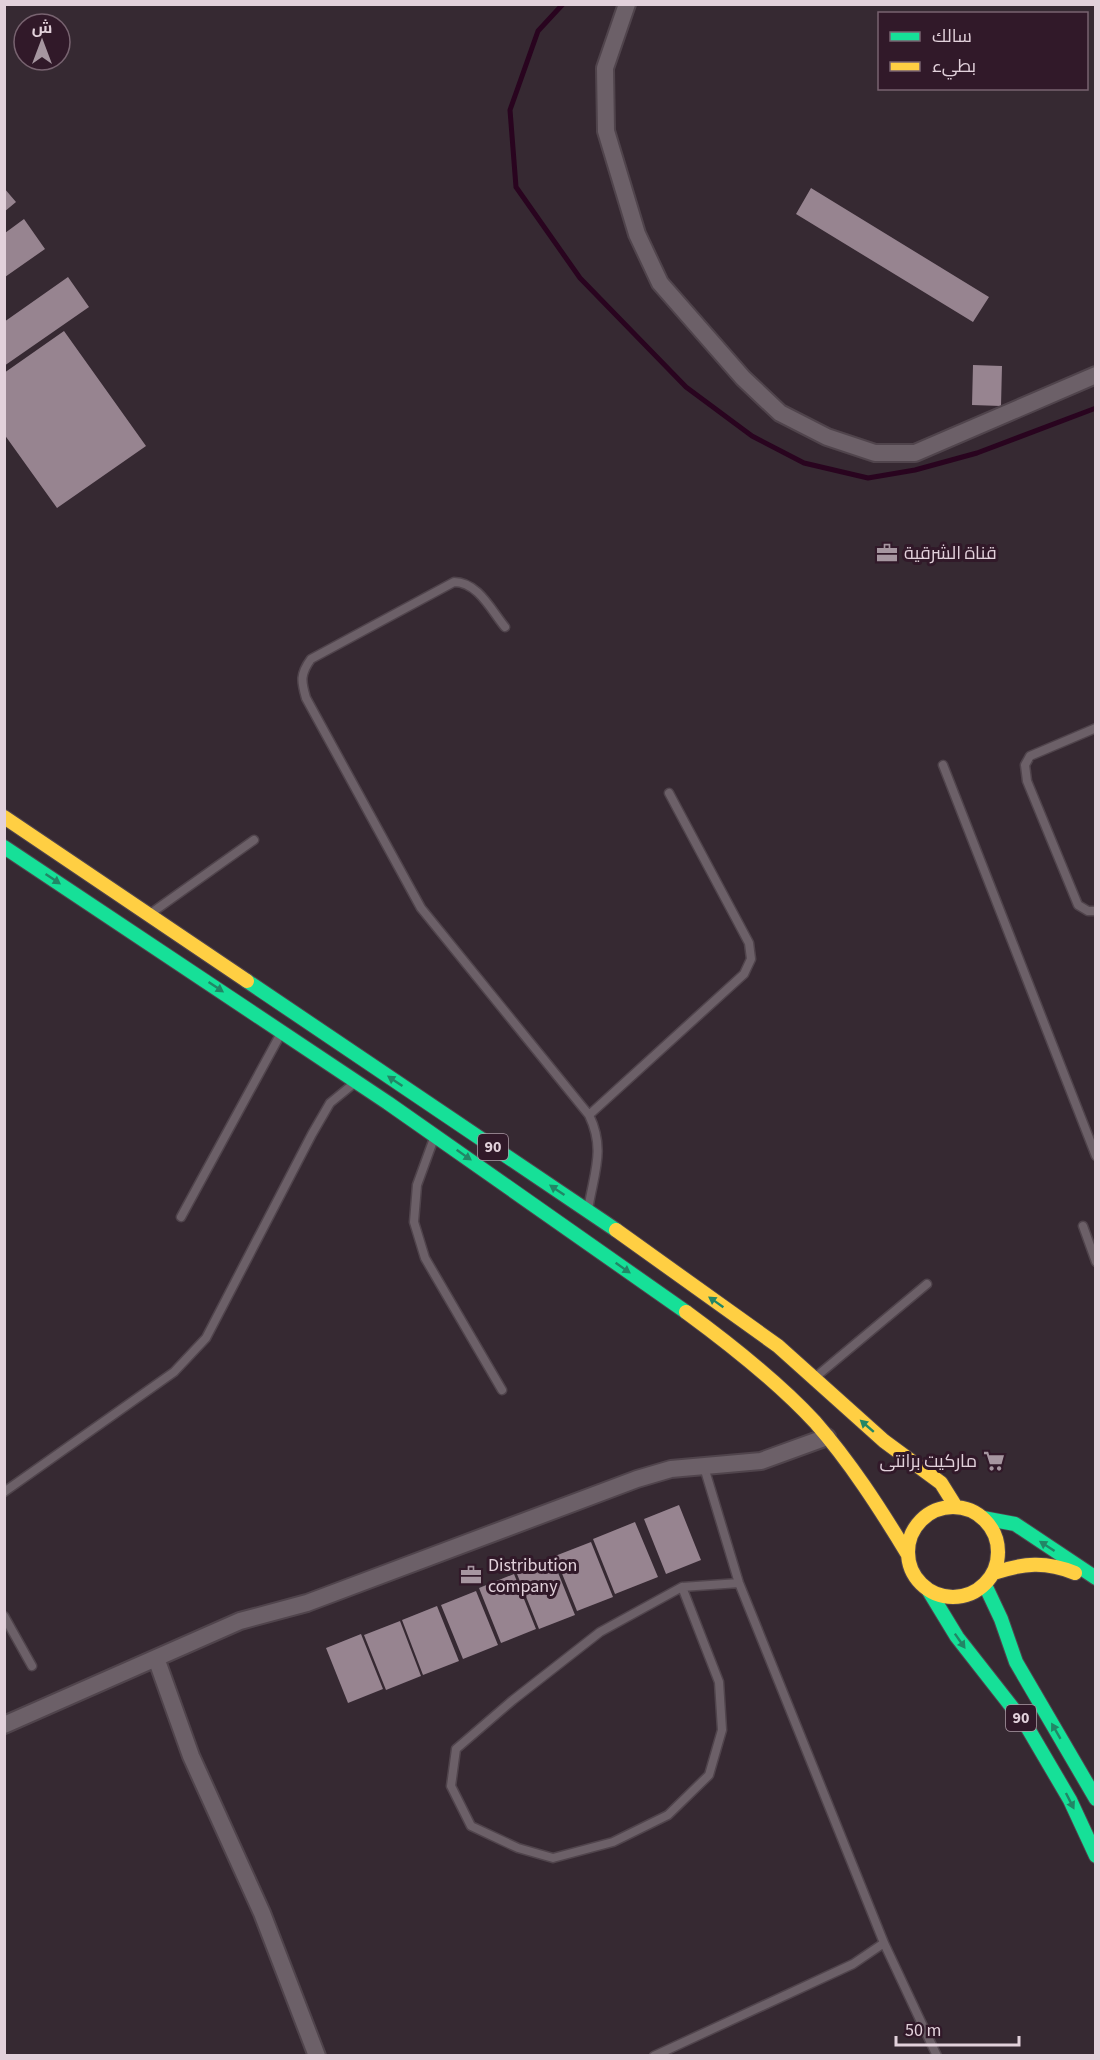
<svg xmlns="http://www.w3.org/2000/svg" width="1100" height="2060" font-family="'Source Sans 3',Cairo,sans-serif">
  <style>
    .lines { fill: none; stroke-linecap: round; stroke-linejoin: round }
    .stream { stroke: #29041f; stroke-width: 5 }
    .building { fill: #978490 }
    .lane-casing { stroke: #50444c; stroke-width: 11 }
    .street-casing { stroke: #50444c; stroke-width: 20 }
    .fast-casing { stroke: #50444c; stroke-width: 16 }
    .slow-casing { stroke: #50444c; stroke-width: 16 }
    .lane { stroke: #6c6068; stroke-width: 8 }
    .street { stroke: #6c6068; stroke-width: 16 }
    .fast { stroke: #16e098; stroke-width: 14 }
    .slow { stroke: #ffcf43; stroke-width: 14 }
    .oneway { fill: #228666 }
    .labels { text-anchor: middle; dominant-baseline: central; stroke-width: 6; stroke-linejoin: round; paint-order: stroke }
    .shield { fill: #311929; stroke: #ad9aa6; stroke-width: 1.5 }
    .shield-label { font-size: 16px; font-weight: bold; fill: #e2d1db }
    .poi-label { font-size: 18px; fill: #e2d1db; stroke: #311929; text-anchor: start }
  </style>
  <rect width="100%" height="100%" fill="#362932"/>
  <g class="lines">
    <path class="stream" d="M563 4 538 31 510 110 516 187 580 278 686 387 752 436 804 463 868 478 915 470 977 453 1096 408"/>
  </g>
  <path class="building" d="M4 188 16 202 4 212Z
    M811 188 989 297 973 322 796 214Z
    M24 219 45 249 5 277V233Z
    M68 277 89 307 4 366V322Z
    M64 331 146 446 57 508 4 434V373Z
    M973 365 1002 366 1001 406 972 405Z
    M679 1505 701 1560 666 1574 644 1519Z
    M635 1522 658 1577 615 1594 593 1539Z
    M591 1542 613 1597 577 1611 555 1556Z
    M553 1560 575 1615 539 1629 517 1574Z
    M514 1574 536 1629 501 1643 479 1588Z
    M476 1591 498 1645 463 1659 441 1605Z
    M437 1606 459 1661 423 1675 402 1620Z
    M400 1621 421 1676 386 1690 364 1635Z
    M361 1634 383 1689 348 1703 326 1648Z"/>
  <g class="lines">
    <defs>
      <path id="lane" d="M505 627C491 610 478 582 454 582L311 659C300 674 301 681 306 698L421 908 589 1115C605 1148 595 1170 589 1204
        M1096 728 1030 756 1025 765 1027 781 1078 905 1088 911H1096
        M943 765 1096 1156
        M154 911 254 840
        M589 1115 744 974 751 959 749 943 669 793
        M433 1141 417 1185 414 1222 425 1258 502 1390
        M181 1217 279 1037
        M1083 1226 1096 1262
        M818 1375 927 1284
        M704 1467 739 1583 884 1943 937 2056
        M4 1492 174 1372 206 1338 312 1134 330 1103 352 1085
        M682 1587 719 1682 722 1730 709 1775 668 1815 613 1842 553 1858 518 1848 471 1826 451 1786 456 1749 513 1700 600 1632 682 1587 739 1583
        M4 1616 32 1666
        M654 2056 853 1964 884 1943"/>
      <path id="street" d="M627 4 605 68 606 131 637 234 660 283 743 378 780 413 827 437 875 453H915L1096 375
        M156 1658 191 1756 262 1913 317 2056
        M4 1725 240 1621 307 1603 637 1479 671 1469 761 1461 827 1437"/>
      <path id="fast" d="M4 847 388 1103 686 1312
        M247 981 616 1230
        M983 1518 1015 1524 1096 1578
        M985 1585 1001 1619 1016 1662 1096 1799
        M929 1591 957 1637 1026 1725 1070 1800 1096 1856"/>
      <path id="slow" d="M4 817 247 981
        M616 1230 778 1346 884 1441 941 1483 956 1507
        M686 1312C731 1345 777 1381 815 1422 850 1462 879 1507 907 1553
        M908 1552a45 45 0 1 1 90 0a45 45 0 1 1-90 0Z
        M994 1573C1023 1563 1046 1561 1075 1573"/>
    </defs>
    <use href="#lane" class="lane-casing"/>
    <use href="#street" class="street-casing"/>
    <use href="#fast" class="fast-casing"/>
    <use href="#slow" class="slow-casing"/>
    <use href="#lane" class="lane"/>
    <use href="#street" class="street"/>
    <use href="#fast" class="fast"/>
    <use href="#slow" class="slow"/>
  </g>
  <defs><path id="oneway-solid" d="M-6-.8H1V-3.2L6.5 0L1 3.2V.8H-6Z" transform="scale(1.5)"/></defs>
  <g class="oneway">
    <use href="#oneway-solid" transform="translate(53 879) rotate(34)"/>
    <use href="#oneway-solid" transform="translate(216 987) rotate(34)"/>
    <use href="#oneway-solid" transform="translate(395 1081) rotate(-146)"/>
    <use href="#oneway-solid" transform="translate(464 1155) rotate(35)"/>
    <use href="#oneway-solid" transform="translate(557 1190) rotate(-146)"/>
    <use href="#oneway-solid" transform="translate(623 1268) rotate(35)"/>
    <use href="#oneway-solid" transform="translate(716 1302) rotate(-145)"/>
    <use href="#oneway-solid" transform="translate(867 1426) rotate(-139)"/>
    <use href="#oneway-solid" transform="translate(1047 1546) rotate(-147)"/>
    <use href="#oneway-solid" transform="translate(960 1641) rotate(55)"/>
    <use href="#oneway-solid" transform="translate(1056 1731) rotate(-120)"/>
    <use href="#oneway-solid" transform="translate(1070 1801) rotate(63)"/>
  </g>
  <defs>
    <symbol id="office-bare" viewBox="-9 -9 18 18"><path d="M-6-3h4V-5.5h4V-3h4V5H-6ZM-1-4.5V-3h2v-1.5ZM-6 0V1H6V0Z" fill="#a696a0" stroke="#311929" stroke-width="2.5" paint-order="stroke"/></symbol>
    <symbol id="supermarket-bare" viewBox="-9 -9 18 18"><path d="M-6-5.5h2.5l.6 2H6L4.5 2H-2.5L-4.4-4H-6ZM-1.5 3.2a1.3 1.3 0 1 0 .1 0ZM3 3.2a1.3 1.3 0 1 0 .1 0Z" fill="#a696a0" stroke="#311929" stroke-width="2.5" paint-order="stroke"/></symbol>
  </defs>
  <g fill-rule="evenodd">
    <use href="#office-bare" x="872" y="538" width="30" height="30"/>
    <use href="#supermarket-bare" x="979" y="1446" width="30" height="30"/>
    <use href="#office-bare" x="456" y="1560" width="30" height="30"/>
  </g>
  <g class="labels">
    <g class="shield">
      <rect x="478" y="1134" width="30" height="26" rx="4.5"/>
      <rect x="1006" y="1705" width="30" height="26" rx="4.5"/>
    </g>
    <g class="shield-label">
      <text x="493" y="1147">90</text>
      <text x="1021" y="1718">90</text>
    </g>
    <g class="poi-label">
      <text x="904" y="553">قناة الشرقية</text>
      <text x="977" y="1461" text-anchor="end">مارکیت برانتی</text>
      <text x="488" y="1565">Distribution<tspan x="488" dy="21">company</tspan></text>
    </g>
  </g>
  <rect width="1100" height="2060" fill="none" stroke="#e2d1db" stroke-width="12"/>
  <rect x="878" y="12" width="210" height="78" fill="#311929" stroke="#786370" stroke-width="1.5"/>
  <rect x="890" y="32" width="30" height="9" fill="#16e098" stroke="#786370" stroke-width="1.5"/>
  <text x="932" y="42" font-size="18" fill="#e2d1db">سالك</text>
  <rect x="890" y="62" width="30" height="9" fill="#ffcf43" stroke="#786370" stroke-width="1.5"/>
  <text x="932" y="72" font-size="18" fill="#e2d1db">بطيء</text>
  <g transform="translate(42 42)"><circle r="28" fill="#311929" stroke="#786370" stroke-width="1.5"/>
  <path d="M0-4.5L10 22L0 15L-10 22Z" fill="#a696a0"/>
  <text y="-9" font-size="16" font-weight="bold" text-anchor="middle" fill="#e2d1db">ش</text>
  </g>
  <path d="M896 2036v9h123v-9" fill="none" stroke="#e2d1db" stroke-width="3"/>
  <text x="905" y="2036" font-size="18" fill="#e2d1db" stroke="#311929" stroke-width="4.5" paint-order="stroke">50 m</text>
</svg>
